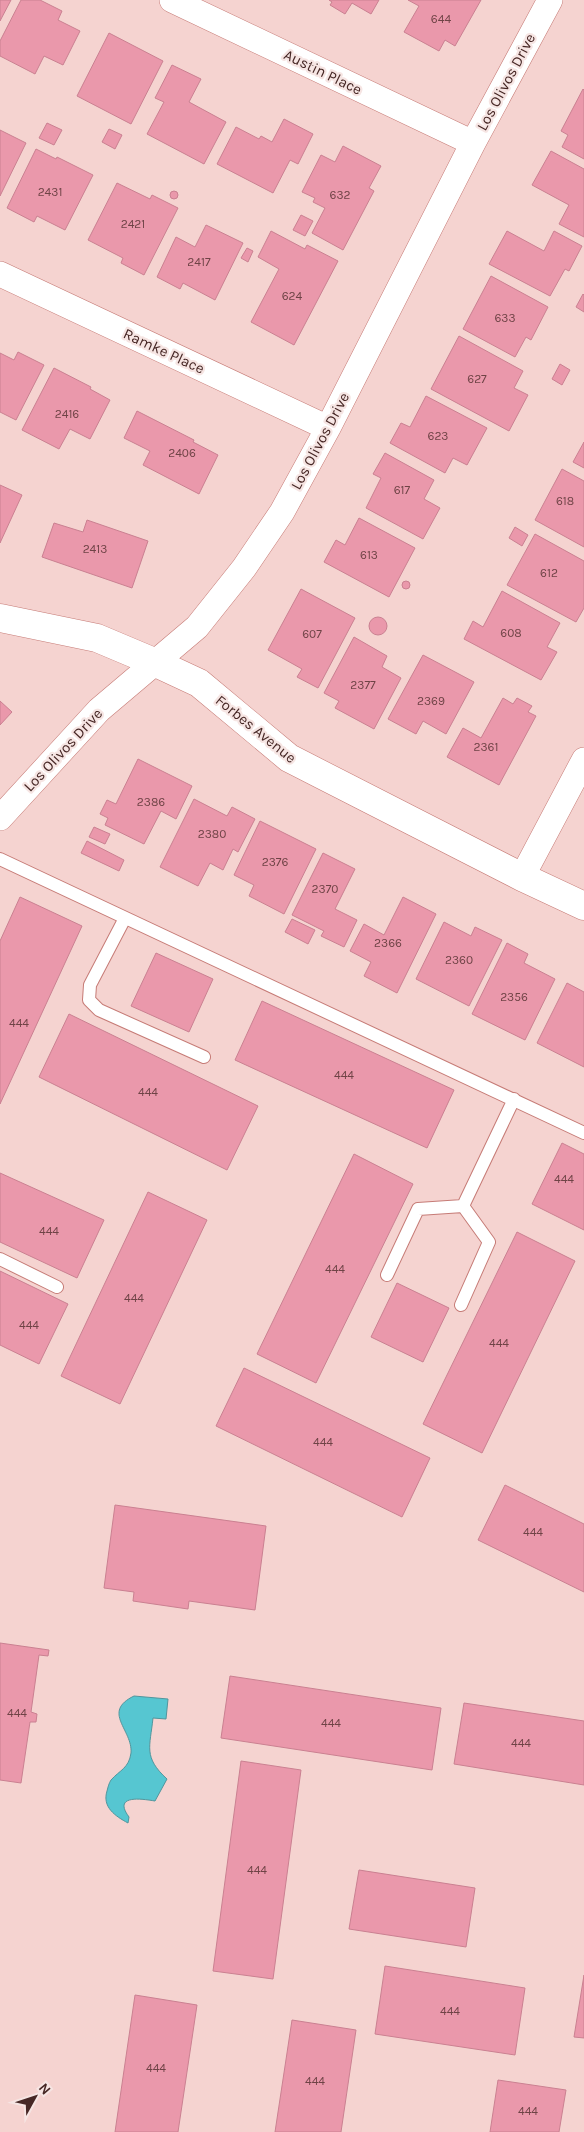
<svg xmlns="http://www.w3.org/2000/svg" width="584" height="2132" font-family="Karla,sans-serif">
  <style>
    .water { fill: #56c6d1; stroke: #51969d }
    .building { fill: #ea98ab; stroke: #ca8091 }
    .lines { fill: none; stroke-linecap: round; stroke-linejoin: round }
    .service-casing { stroke: #c67b76; stroke-width: 14 }
    .minor-casing { stroke: #c67b76; stroke-width: 26 }
    .tertiary-casing { stroke: #c67b76; stroke-width: 29 }
    .service { stroke: #fff; stroke-width: 12 }
    .minor { stroke: #fff; stroke-width: 25 }
    .tertiary { stroke: #fff; stroke-width: 28 }
    .labels { text-anchor: middle; dominant-baseline: central; stroke-width: 4.5; stroke-linejoin: round; paint-order: stroke }
    .number-label { font-size: 12px; fill: #6f4346 }
    .street-label { font-size: 15px; fill: #462725; stroke: #f6e5e3 }
  </style>
  <rect width="100%" height="100%" fill="#f5d3d0"/>
  <path class="water" d="M134 1696 168 1699 166 1719 153 1718C150 1747 143 1757 167 1779L155 1801C143 1799 112 1794 129 1817L128 1823C115 1816 102 1807 107 1791 108 1787 109 1783 111 1780 120 1770 129 1768 131 1753 133 1730 101 1712 134 1696Z"/>
  <path class="building" d="M0 0H11L0 21Z
    M21 0H40L62 11 58 20 80 31 63 65 44 56 35 74 0 56V41Z
    M329 0H379L371 14 352 3 345 14 330 5 332 2Z
    M408 0H481L455 46 445 40 439 51 404 32 419 6Z
    M109 33 163 61 131 124 77 96Z
    M172 65 201 79 189 102 226 122 204 164 147 134 164 102 155 98Z
    M583 89 584 90V159L562 147 568 135 561 131Z
    M284 119 313 134 298 164 290 160 273 193 217 164 236 127 259 139 261 136 272 142Z
    M47 123 62 130 54 145 39 138Z
    M109 129 122 135 115 149 102 142Z
    M0 130 26 143 0 196Z
    M343 146 381 166 369 188 374 191 343 250 312 233 325 208 313 202 315 198 302 192 321 155 335 162Z
    M36 149 56 159 57 157 93 175 65 230 37 216 34 222 7 208Z
    M551 151 584 169V237L559 224 569 205 532 185Z
    M117 183 150 199 152 195 178 208 144 275 121 263 123 258 88 240Z
    M170 195a4 4 0 1 1 8 0a4 4 0 1 1-8 0Z
    M301 215 313 221 305 236 293 230Z
    M206 225 243 243 215 300 183 283 180 289 157 277 176 237 195 247Z
    M271 231 305 249 307 245 338 261 294 345 251 322 279 269 258 257Z
    M507 231 544 251 554 231 582 246 569 271 565 269 550 296 489 264Z
    M247 248 253 251 248 262 241 258Z
    M491 276 548 307 531 340 526 337 515 357 463 329Z
    M583 294 584 295V312L576 307Z
    M459 336 523 371 514 388 528 395 509 431 431 389Z
    M18 352 44 365 16 420 0 412V353L14 360Z
    M560 364 570 370 562 385 552 379Z
    M54 368 91 387 90 389 110 400 90 439 70 429 59 449 22 430Z
    M426 396 487 428 467 465 453 458 445 473 390 443 401 423 410 427Z
    M137 411 194 440 193 442 218 455 199 494 143 465 150 451 124 438Z
    M584 442V468L573 462Z
    M385 453 434 480 424 499 440 508 423 539 366 508 381 478 373 474Z
    M562 469 584 481V547L535 520Z
    M0 485 22 495 0 543Z
    M359 518 415 548 389 597 324 562 336 540 345 545Z
    M87 520 148 541 132 588 42 557 54 523 83 532Z
    M515 527 528 535 522 546 509 538Z
    M535 534 584 561V608L576 622 507 585Z
    M402 585a4 4 0 1 1 8 0a4 4 0 1 1-8 0Z
    M301 589 355 618 318 688 297 677 302 669 268 650Z
    M502 591 560 623 547 647 557 652 541 680 464 639 473 621 483 627Z
    M369 626a9 9 0 1 1 18 0a9 9 0 1 1-18 0Z
    M354 637 387 656 382 667 401 678 374 729 335 708 339 701 324 693Z
    M423 655 474 682 446 734 423 721 416 734 388 719Z
    M503 698 513 704 517 698 532 706 528 712 536 716 499 785 447 757 463 728 481 738Z
    M0 701 12 712 0 725Z
    M138 759 192 786 176 819 161 811 144 844 105 825 108 818 100 814 107 800 116 804Z
    M194 799 227 816 232 807 255 819 238 852 233 849 223 870 210 863 198 886 160 867Z
    M260 821 316 849 284 914 249 896 254 885 234 875Z
    M94 827 110 834 105 844 89 837Z
    M87 841 124 860 119 871 81 853Z
    M323 853 355 869 335 909 357 920 344 947 321 936 324 931 292 915Z
    M20 897 82 926 0 1104V941Z
    M403 897 436 914 397 993 364 976 371 962 350 951 364 924 384 935Z
    M292 919 315 930 308 944 285 932Z
    M444 922 471 936 475 927 502 940 469 1006 416 979Z
    M507 943 528 954 524 963 555 979 525 1040 472 1014Z
    M156 953 213 979 189 1032 131 1006Z
    M567 983 584 992V1067L537 1043Z
    M262 1001 454 1090 427 1148 235 1060Z
    M69 1014 258 1106 227 1170 39 1077Z
    M562 1143 584 1154V1230L532 1204Z
    M354 1154 413 1184 316 1383 257 1354Z
    M0 1173 104 1220 77 1278 0 1242Z
    M148 1192 207 1220 120 1404 61 1376Z
    M517 1232 575 1261 482 1453 423 1424Z
    M0 1271 68 1304 39 1364 0 1345Z
    M397 1283 449 1308 423 1362 371 1337Z
    M244 1368 430 1458 402 1517 216 1426Z
    M505 1485 584 1524V1592L478 1540Z
    M115 1505 266 1526 255 1610 189 1601 188 1609 133 1601 134 1592 104 1588Z
    M0 1643 49 1650 48 1656 39 1655 31 1712 37 1714 36 1722H30L21 1783 0 1780Z
    M230 1676 441 1708 432 1770 221 1738Z
    M464 1703 584 1721V1785L454 1764Z
    M241 1761 301 1770 273 1979 213 1971Z
    M359 1870 475 1888 466 1947 349 1929Z
    M385 1966 525 1988 515 2055 375 2034Z
    M584 1975V2038L574 2037Z
    M135 1995 197 2005 178 2132H115Z
    M292 2020 356 2030 341 2132H275Z
    M498 2080 566 2090 559 2132H490Z"/>
  <g class="lines">
    <defs>
      <path id="service" d="M0 859 584 1133
        M125 918 90 985 89 1000 99 1010 204 1057
        M0 1259 57 1287
        M387 1275 418 1209 463 1206
        M461 1305 489 1242 463 1206 514 1099"/>
      <path id="minor" d="M172 0 473 143
        M0 274 328 428
        M0 818 99 710 197 627 244 568 282 512 328 428 473 143 550 0
        M522 877 584 760"/>
      <path id="tertiary" d="M0 618 97 638 154 662 199 683 289 758 522 877 584 906"/>
    </defs>
    <use href="#service" class="service-casing"/>
    <use href="#minor" class="minor-casing"/>
    <use href="#tertiary" class="tertiary-casing"/>
    <use href="#service" class="service"/>
    <use href="#minor" class="minor"/>
    <use href="#tertiary" class="tertiary"/>
  </g>
  <g class="labels">
    <g class="number-label">
      <text x="441" y="19">644</text>
      <text x="50" y="192">2431</text>
      <text x="340" y="195">632</text>
      <text x="133" y="224">2421</text>
      <text x="199" y="262">2417</text>
      <text x="292" y="296">624</text>
      <text x="505" y="318">633</text>
      <text x="477" y="379">627</text>
      <text x="67" y="414">2416</text>
      <text x="438" y="436">623</text>
      <text x="182" y="453">2406</text>
      <text x="402" y="490">617</text>
      <text x="565" y="501">618</text>
      <text x="95" y="549">2413</text>
      <text x="369" y="555">613</text>
      <text x="549" y="573">612</text>
      <text x="511" y="633">608</text>
      <text x="312" y="634">607</text>
      <text x="363" y="685">2377</text>
      <text x="431" y="701">2369</text>
      <text x="486" y="747">2361</text>
      <text x="151" y="802">2386</text>
      <text x="212" y="834">2380</text>
      <text x="275" y="862">2376</text>
      <text x="325" y="889">2370</text>
      <text x="388" y="943">2366</text>
      <text x="459" y="960">2360</text>
      <text x="514" y="997">2356</text>
      <text x="19" y="1023">444</text>
      <text x="344" y="1075">444</text>
      <text x="148" y="1092">444</text>
      <text x="564" y="1179">444</text>
      <text x="49" y="1231">444</text>
      <text x="335" y="1269">444</text>
      <text x="134" y="1298">444</text>
      <text x="29" y="1325">444</text>
      <text x="499" y="1343">444</text>
      <text x="323" y="1442">444</text>
      <text x="533" y="1532">444</text>
      <text x="17" y="1713">444</text>
      <text x="331" y="1723">444</text>
      <text x="521" y="1743">444</text>
      <text x="257" y="1870">444</text>
      <text x="450" y="2011">444</text>
      <text x="156" y="2068">444</text>
      <text x="315" y="2081">444</text>
      <text x="528" y="2111">444</text>
    </g>
    <g class="street-label">
      <text transform="translate(323 72) rotate(26)">Austin Place</text>
      <text transform="translate(506 82) rotate(-62)">Los Olivos Drive</text>
      <text transform="translate(164 351) rotate(25)">Ramke Place</text>
      <text transform="translate(320 441) rotate(-62)">Los Olivos Drive</text>
      <text transform="translate(256 729) rotate(39)">Forbes Avenue</text>
      <text transform="translate(63 750) rotate(-47)">Los Olivos Drive</text>
    </g>
  </g>
  <g transform="translate(35 2097) rotate(50)" stroke="#f6e5e3" stroke-width="4" paint-order="stroke">
  <path d="M0-4L9 19L0 12L-9 19Z" fill="#462725"/>
  <text y="-8" font-size="14" font-weight="bold" text-anchor="middle" fill="#462725">N</text>
  </g>
</svg>
